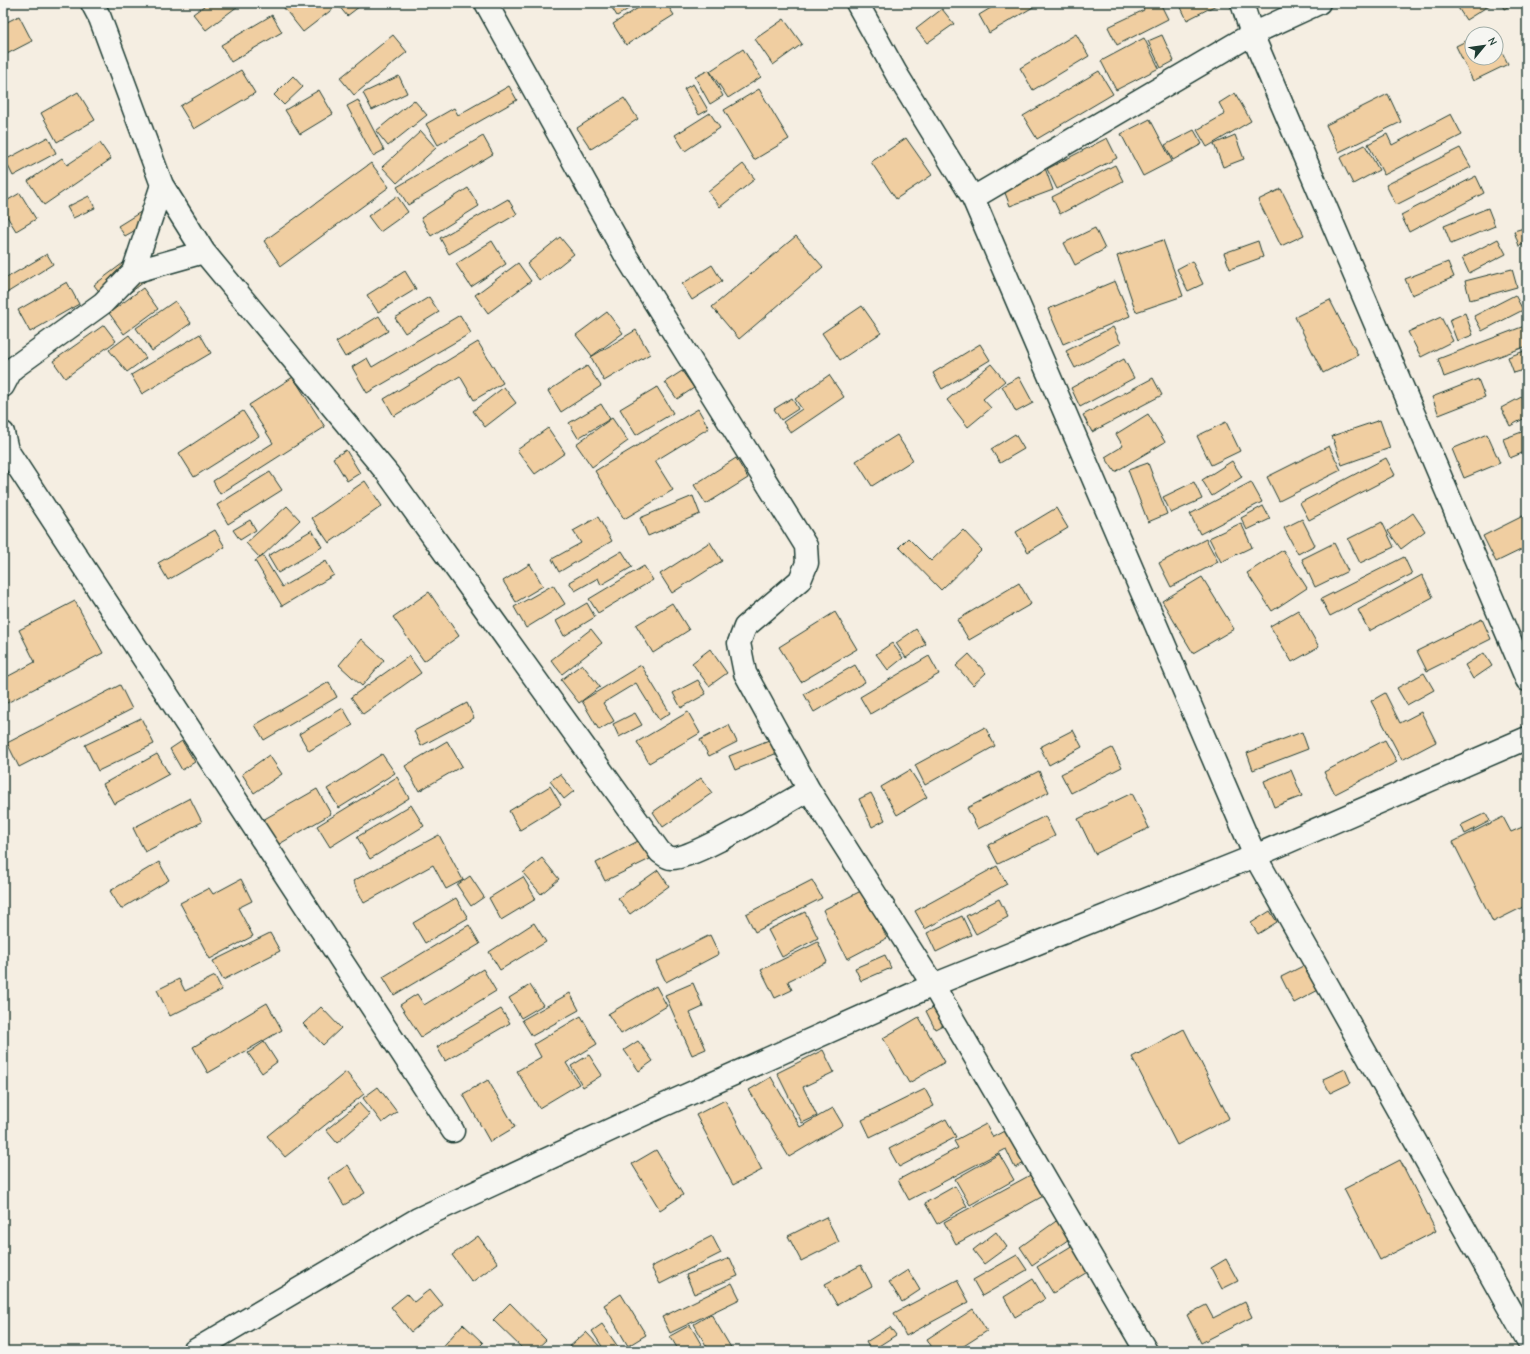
<svg xmlns="http://www.w3.org/2000/svg" width="1530" height="1354" font-family="'Comic Neue',sans-serif">
  <style>
    .building { fill: #f0cea1; stroke: #1f3d34 }
    .lines { fill: none; stroke-linecap: round; stroke-linejoin: round }
    .minor-casing { stroke: #1f3d34; stroke-width: 25 }
    .minor { stroke: #f6f6f2; stroke-width: 22 }
  </style>
  <rect width="100%" height="100%" fill="#f5eee2"/>
  <filter id="ink" filterUnits="userSpaceOnUse"><feTurbulence type="fractalNoise" baseFrequency=".025" numOctaves="2"/><feDisplacementMap in="SourceGraphic" scale="8" xChannelSelector="R" yChannelSelector="G"/><feConvolveMatrix kernelMatrix="1 2 1 2 8 2 1 2 1" color-interpolation-filters="sRGB"/></filter>
  <g filter="url(#ink)">
    <path class="building" d="M208 3H242L206 30 193 14Z
      M280 3H364L347 16 338 5 303 32Z
      M609 3H638L617 16Z
      M646 3H666L674 15 626 45 613 24Z
      M999 3H1040L989 33 979 15Z
      M1141 3H1160L1168 19 1117 45 1108 27 1144 10Z
      M1179 3H1220L1187 20Z
      M1455 3H1489L1490 5 1466 20Z
      M1501 3H1515L1504 9Z
      M942 9 954 24 927 43 916 29Z
      M272 15 282 32 231 62 221 45Z
      M19 16 32 41 3 56V24Z
      M784 19 802 44 773 65 755 39Z
      M1490 29 1493 34H1480Z
      M1076 34 1089 56 1033 90 1020 68Z
      M393 35 407 52 354 95 340 78Z
      M1162 35 1174 61 1161 68 1148 41Z
      M1144 38 1159 68 1116 90 1101 61Z
      M1472 38V58H1496V40L1508 64 1473 81 1456 46Z
      M743 49 761 77 728 98 710 71Z
      M241 70 255 93 194 129 180 106Z
      M709 70 723 96 710 104 695 77Z
      M1099 71 1113 94 1037 139 1023 116Z
      M293 76 303 87 284 105 274 95Z
      M399 76 407 93 372 110 363 93Z
      M693 84 708 110 699 115 684 89Z
      M509 86 517 100 438 145 426 124 454 108 458 115Z
      M759 89 789 139 754 160 724 110Z
      M319 90 333 114 300 134 285 110Z
      M78 92 95 120 57 142 41 113Z
      M1235 93 1251 121 1207 147 1197 130 1225 114 1219 103Z
      M1388 94 1401 122 1339 152 1326 125Z
      M624 98 638 119 591 149 577 128Z
      M358 100 384 150 373 156 347 106Z
      M414 100 427 115 388 146 376 131Z
      M710 113 720 128 685 151 675 135Z
      M1451 114 1462 135 1384 175 1368 144 1387 134 1392 145Z
      M1150 119 1172 161 1143 176 1121 134Z
      M1194 130 1202 144 1173 160 1165 145Z
      M421 131 436 148 397 183 382 167Z
      M1235 135 1244 159 1223 167 1214 144Z
      M483 136 493 154 408 205 397 187Z
      M48 137 56 153 13 176 5 160Z
      M906 138 932 175 896 199 871 162Z
      M1107 138 1117 158 1057 189 1047 169Z
      M100 143 111 159 44 205 28 181 62 158 67 165Z
      M1365 145 1379 170 1353 184 1340 158Z
      M1460 148 1471 167 1396 205 1386 185Z
      M371 163 389 187 281 266 264 241Z
      M743 164 755 179 720 207 708 192Z
      M1115 165 1123 181 1060 214 1052 197Z
      M1045 168 1053 190 1010 206 1002 185Z
      M1476 176 1484 193 1409 232 1401 215Z
      M468 188 479 206 431 236 421 218Z
      M1281 189 1304 235 1281 246 1258 200Z
      M20 193 36 219 16 231 3 210V203Z
      M89 196 95 208 73 218 67 207Z
      M397 196 408 212 380 232 368 216Z
      M508 199 517 214 449 254 440 238Z
      M147 208 155 219 125 236 118 226Z
      M1488 208 1495 226 1451 244 1444 226Z
      M1527 227V243L1519 246 1514 231Z
      M1095 228 1105 249 1075 265 1064 243Z
      M796 236 823 267 739 339 712 307Z
      M560 237 574 254 540 281 527 264Z
      M1498 239 1506 254 1469 273 1462 258Z
      M1163 240 1183 296 1136 312 1117 256Z
      M492 241 506 264 471 287 456 264Z
      M1258 241 1263 257 1230 269 1224 253Z
      M139 251 156 273 111 307 94 285Z
      M47 254 53 264 5 294 3 290V280Z
      M1192 261 1203 284 1188 291 1177 269Z
      M1448 262 1454 277 1412 295 1405 279Z
      M518 263 531 281 488 313 475 295Z
      M712 265 722 281 692 300 682 284Z
      M1512 269 1517 287 1470 300 1465 281Z
      M405 271 416 289 378 312 367 295Z
      M1115 281 1130 316 1063 344 1048 309Z
      M67 282 79 304 30 332 18 310Z
      M143 288 158 309 124 334 109 313Z
      M1515 295 1523 310 1482 331 1474 316Z
      M429 297 439 312 405 333 395 318Z
      M1330 300 1358 355 1323 373 1295 317Z
      M175 301 191 323 152 351 136 328Z
      M862 306 881 333 840 360 822 333Z
      M607 312 623 333 592 356 576 335Z
      M1465 313 1473 335 1457 341 1449 320Z
      M460 315 471 333 367 393 352 367 367 358 372 367Z
      M379 316 388 331 345 357 336 342Z
      M1441 317 1453 341 1421 357 1408 332Z
      M104 325 116 341 65 378 53 361Z
      M1527 325V346L1444 377 1438 359Z
      M1113 327 1121 343 1075 368 1066 351Z
      M636 330 650 354 604 381 591 357Z
      M200 334 211 353 142 394 131 375Z
      M129 335 146 358 127 372 109 350Z
      M478 342 503 383 474 400 460 376 394 416 384 399Z
      M980 344 990 360 942 389 933 373Z
      M1527 350V369L1514 373 1508 357Z
      M1124 359 1134 378 1080 407 1071 388Z
      M991 364 1005 381 983 399 991 408 968 427 947 400Z
      M587 366 601 386 561 412 548 391Z
      M682 371 694 388 677 399 665 382Z
      M829 375 844 397 791 433 783 422 802 409 795 399Z
      M293 377 325 427 220 494 213 481 273 443 249 405Z
      M1019 377 1033 403 1016 412 1002 386Z
      M1153 378 1162 395 1092 432 1083 415Z
      M1478 379 1485 397 1439 415 1432 397Z
      M504 387 516 403 485 427 473 411Z
      M657 387 673 413 636 435 620 409Z
      M1527 394V417L1510 426 1501 408Z
      M792 398 798 409 781 420 774 409Z
      M601 404 610 419 578 438 569 423Z
      M698 409 709 428 655 461 673 490 624 519 595 471Z
      M243 411 259 436 194 477 179 453Z
      M1148 414 1165 442 1115 472 1105 457 1123 446 1116 434Z
      M612 418 628 441 592 467 576 444Z
      M1380 420 1390 448 1342 465 1332 436Z
      M1226 422 1240 451 1211 465 1197 436Z
      M548 428 565 453 535 474 517 450Z
      M1527 430V451L1510 458 1503 439Z
      M1015 434 1024 449 1000 463 991 449Z
      M1487 434 1500 463 1464 478 1452 449Z
      M897 435 913 460 872 486 856 461Z
      M1329 446 1341 470 1279 501 1267 477Z
      M346 450 360 473 347 481 333 458Z
      M736 458 748 478 706 504 694 485Z
      M1386 458 1395 475 1309 520 1300 503Z
      M1232 461 1242 477 1212 496 1202 480Z
      M1148 463 1167 514 1148 522 1128 470Z
      M270 472 282 490 228 524 217 505Z
      M365 481 382 506 329 543 312 518Z
      M1194 482 1202 499 1171 513 1163 497Z
      M1251 482 1262 502 1200 534 1190 514Z
      M693 496 700 514 648 536 640 518Z
      M287 506 300 520 260 558 246 543Z
      M1263 506 1270 519 1247 530 1241 518Z
      M1056 508 1068 528 1028 552 1016 532Z
      M1413 513 1425 531 1401 549 1388 531Z
      M1527 514V547L1496 562 1483 536Z
      M598 517 612 541 559 572 552 559 581 543 573 531Z
      M1302 519 1315 545 1298 554 1284 528Z
      M250 520 256 530 240 540 233 530Z
      M1382 522 1394 547 1360 563 1348 539Z
      M1241 523 1252 547 1221 562 1209 538Z
      M215 530 225 547 168 580 158 563Z
      M312 530 322 547 278 573 268 556Z
      M963 530 982 550 941 590 899 547 908 538 931 561Z
      M1206 539 1218 562 1171 587 1159 563Z
      M710 542 722 561 672 593 660 574Z
      M1334 543 1348 571 1315 587 1302 559Z
      M1283 550 1307 588 1272 611 1247 573Z
      M622 551 632 567 601 585 598 578 575 591 569 582Z
      M263 556 282 587 326 561 334 575 282 606 255 561Z
      M1404 557 1412 574 1330 616 1321 599Z
      M530 564 543 586 516 602 503 581Z
      M644 566 653 580 598 613 589 599Z
      M1422 575 1433 597 1369 631 1358 610Z
      M1202 577 1234 629 1193 653 1162 601Z
      M1019 583 1031 604 969 640 957 620Z
      M553 585 565 604 526 628 514 607Z
      M429 592 459 636 424 661 393 617Z
      M75 601 103 653 3 705V679L35 662 19 630Z
      M587 603 595 617 564 636 556 621Z
      M672 603 689 630 653 653 636 625Z
      M1298 610 1319 647 1292 662 1270 626Z
      M835 612 857 649 801 682 779 647Z
      M1482 619 1491 639 1427 671 1417 651Z
      M591 629 602 643 562 674 551 660Z
      M916 629 926 644 906 658 896 643Z
      M361 639 384 660 362 686 339 665Z
      M892 643 903 658 888 670 876 654Z
      M710 649 727 673 709 686 692 663Z
      M1484 653 1492 666 1473 679 1465 665Z
      M969 654 986 673 973 685 956 666Z
      M409 656 421 673 363 714 351 697Z
      M929 656 939 674 870 714 860 697Z
      M582 664 600 687 579 703 561 680Z
      M641 665 670 713 659 720 636 683 603 703 614 721 599 730 582 701Z
      M855 665 865 682 814 712 804 694Z
      M1424 673 1434 690 1407 705 1397 688Z
      M698 680 706 694 681 708 673 693Z
      M329 682 337 697 264 740 255 725Z
      M120 685 132 709 19 767 7 743Z
      M1385 693 1400 723 1421 712 1436 742 1402 760 1371 701Z
      M467 703 474 718 421 746 414 731Z
      M343 708 353 725 309 751 299 734Z
      M688 712 700 733 649 763 637 742Z
      M635 713 642 725 619 737 613 724Z
      M141 718 154 744 98 771 85 745Z
      M729 725 737 742 709 756 700 740Z
      M985 727 995 746 925 785 915 765Z
      M1073 730 1082 747 1049 765 1040 747Z
      M1302 732 1308 749 1253 770 1247 753Z
      M779 736 785 750 735 770 729 756Z
      M1385 740 1397 762 1335 794 1324 772Z
      M182 741 195 762 182 770 170 749Z
      M447 741 462 766 419 791 405 766Z
      M1112 748 1122 767 1071 793 1061 774Z
      M157 754 169 774 114 804 103 784Z
      M382 754 395 773 339 808 327 789Z
      M269 755 282 774 254 793 242 774Z
      M910 770 927 797 897 815 881 787Z
      M1291 770 1302 796 1274 807 1264 781Z
      M1039 771 1049 792 978 829 967 808Z
      M560 774 574 791 564 799 550 781Z
      M397 777 409 798 330 847 317 826Z
      M701 778 712 793 663 827 653 812Z
      M550 786 561 805 520 830 509 811Z
      M317 789 331 814 276 846 261 821Z
      M871 793 885 820 872 827 859 799Z
      M1132 793 1149 828 1095 854 1078 819Z
      M190 798 202 822 145 852 133 828Z
      M411 805 424 826 370 859 357 837Z
      M1486 813 1490 821 1465 834 1461 825Z
      M1045 816 1055 836 998 864 988 845Z
      M1503 817 1511 832 1527 825V905L1493 922 1453 842Z
      M439 835 463 880 446 889 433 865 364 903 353 881Z
      M640 840 650 859 605 881 596 863Z
      M542 858 559 879 541 894 523 873Z
      M159 862 169 880 121 909 110 891Z
      M997 866 1007 884 925 929 915 911Z
      M658 870 669 886 630 914 618 898Z
      M470 876 484 897 471 906 457 885Z
      M523 877 536 899 501 920 489 898Z
      M241 879 252 901 238 908 253 936 210 959 180 903 209 888 213 894Z
      M812 880 822 898 755 932 746 914Z
      M863 890 887 938 847 959 823 910Z
      M456 898 468 918 425 943 413 923Z
      M999 899 1008 917 976 934 966 916Z
      M1270 911 1277 922 1258 934 1251 923Z
      M805 912 818 938 782 957 768 930Z
      M962 916 971 935 936 952 927 933Z
      M534 923 546 942 500 970 489 952Z
      M469 925 480 944 394 995 383 977Z
      M270 933 280 951 223 980 213 961Z
      M710 935 719 954 666 982 656 962Z
      M818 942 827 962 788 981 792 990 775 998 761 970Z
      M885 955 891 968 861 981 855 968Z
      M1311 962 1324 987 1294 1003 1281 977Z
      M483 969 496 991 421 1037 400 1005 417 994 424 1005Z
      M215 976 222 990 170 1016 157 990 179 979 185 991Z
      M693 983 703 1007 690 1013 706 1049 692 1055 665 995Z
      M530 985 543 1005 521 1018 509 998Z
      M656 986 667 1006 621 1034 608 1014Z
      M570 993 579 1010 532 1036 522 1020Z
      M267 1003 282 1030 208 1073 193 1047Z
      M940 1005 949 1022 935 1029 926 1011Z
      M321 1007 341 1028 323 1045 303 1024Z
      M501 1009 510 1023 445 1061 437 1047Z
      M581 1016 597 1044 566 1063 579 1084 539 1108 517 1071 541 1057 534 1044Z
      M919 1017 945 1062 909 1083 883 1038Z
      M1184 1029 1229 1118 1177 1145 1132 1057Z
      M638 1041 653 1061 639 1071 624 1050Z
      M264 1042 277 1062 262 1073 248 1053Z
      M823 1050 834 1072 803 1087 817 1116 802 1123 777 1073Z
      M589 1055 602 1075 583 1087 571 1066Z
      M1345 1069 1351 1083 1330 1093 1323 1079Z
      M346 1072 364 1094 285 1157 267 1136Z
      M771 1077 800 1127 833 1108 843 1125 789 1157 749 1090Z
      M488 1080 515 1127 490 1142 463 1094Z
      M378 1087 397 1112 382 1123 363 1098Z
      M925 1089 934 1106 870 1137 862 1120Z
      M725 1100 762 1170 733 1185 696 1115Z
      M359 1103 370 1115 337 1143 326 1130Z
      M946 1119 956 1137 899 1167 889 1149Z
      M986 1124 993 1137 1008 1129 1026 1162 1015 1168 1006 1149 909 1200 898 1180 958 1148 954 1141Z
      M656 1150 683 1195 660 1210 632 1164Z
      M999 1154 1014 1180 970 1205 955 1179Z
      M1400 1160 1436 1231 1380 1260 1344 1189Z
      M348 1165 365 1193 344 1205 328 1178Z
      M1036 1172 1047 1194 956 1244 944 1222Z
      M955 1186 967 1206 937 1224 925 1203Z
      M826 1217 839 1242 801 1261 788 1236Z
      M1059 1219 1072 1237 1032 1265 1020 1247Z
      M996 1232 1007 1247 984 1264 973 1250Z
      M478 1236 498 1263 472 1282 452 1255Z
      M712 1236 721 1253 660 1284 651 1267Z
      M1073 1245 1089 1271 1053 1293 1037 1267Z
      M1017 1255 1027 1270 982 1296 973 1280Z
      M730 1258 738 1276 694 1294 686 1275Z
      M1226 1259 1238 1281 1222 1289 1211 1268Z
      M861 1265 872 1286 837 1305 825 1284Z
      M908 1270 920 1290 902 1302 889 1282Z
      M1033 1279 1045 1299 1015 1317 1004 1297Z
      M957 1280 969 1302 906 1336 894 1313Z
      M732 1283 740 1299 670 1333 662 1317Z
      M430 1289 443 1305 411 1332 391 1307 407 1294 414 1302Z
      M621 1294 646 1335 628 1346 604 1305Z
      M1245 1302 1252 1317 1201 1343 1187 1315 1206 1305 1213 1318Z
      M510 1303 546 1340 534 1351H525L493 1320Z
      M973 1309 987 1331 956 1351H934L927 1339Z
      M711 1314 733 1351H709L694 1324Z
      M463 1324 483 1343 475 1351H439Z
      M602 1324 621 1351H605L592 1331Z
      M690 1325 705 1351H679L670 1336Z
      M890 1327 896 1335 871 1351 866 1342Z
      M586 1332 604 1351H568L567 1349Z
      M989 1346 992 1351H980Z"/>
    <g class="lines">
      <defs>
        <path id="minor" d="M92 3 100 18 162 185 204 252 388 474 660 852C663 854 667 858 671 858 692 861 784 803 809 790
          M486 3 626 256 806 546 807 563 800 580 745 627 739 643 745 673 809 790 933 985 1146 1351
          M857 3 896 73 973 198 1255 856 1527 1340
          M1242 3 1252 34 1527 680
          M973 198 1252 34 1319 3
          M133 272 204 252
          M3 386 12 369 103 303 133 272 162 185
          M3 433 7 450 453 1131
          M194 1351 418 1219 651 1111 933 985 1255 856 1527 738"/>
      </defs>
      <use href="#minor" class="minor-casing"/>
      <use href="#minor" class="minor"/>
    </g>
  </g>
  <rect width="1530" height="1354" fill="none" stroke="#f6f6f2" stroke-width="16"/>
  <rect x="8" y="8" width="1514" height="1338" fill="none" stroke="#1f3d34" stroke-width="1.5" filter="url(#ink)"/>
  <g transform="translate(1484 46) rotate(61)"><circle r="19" fill="#f6f6f2" stroke="#a0aca6"/>
  <path d="M0-3L7 15L0 10L-7 15Z" fill="#1f3d34"/>
  <text y="-6" font-size="11" font-weight="bold" text-anchor="middle" fill="#1f3d34">N</text>
  </g>
</svg>
